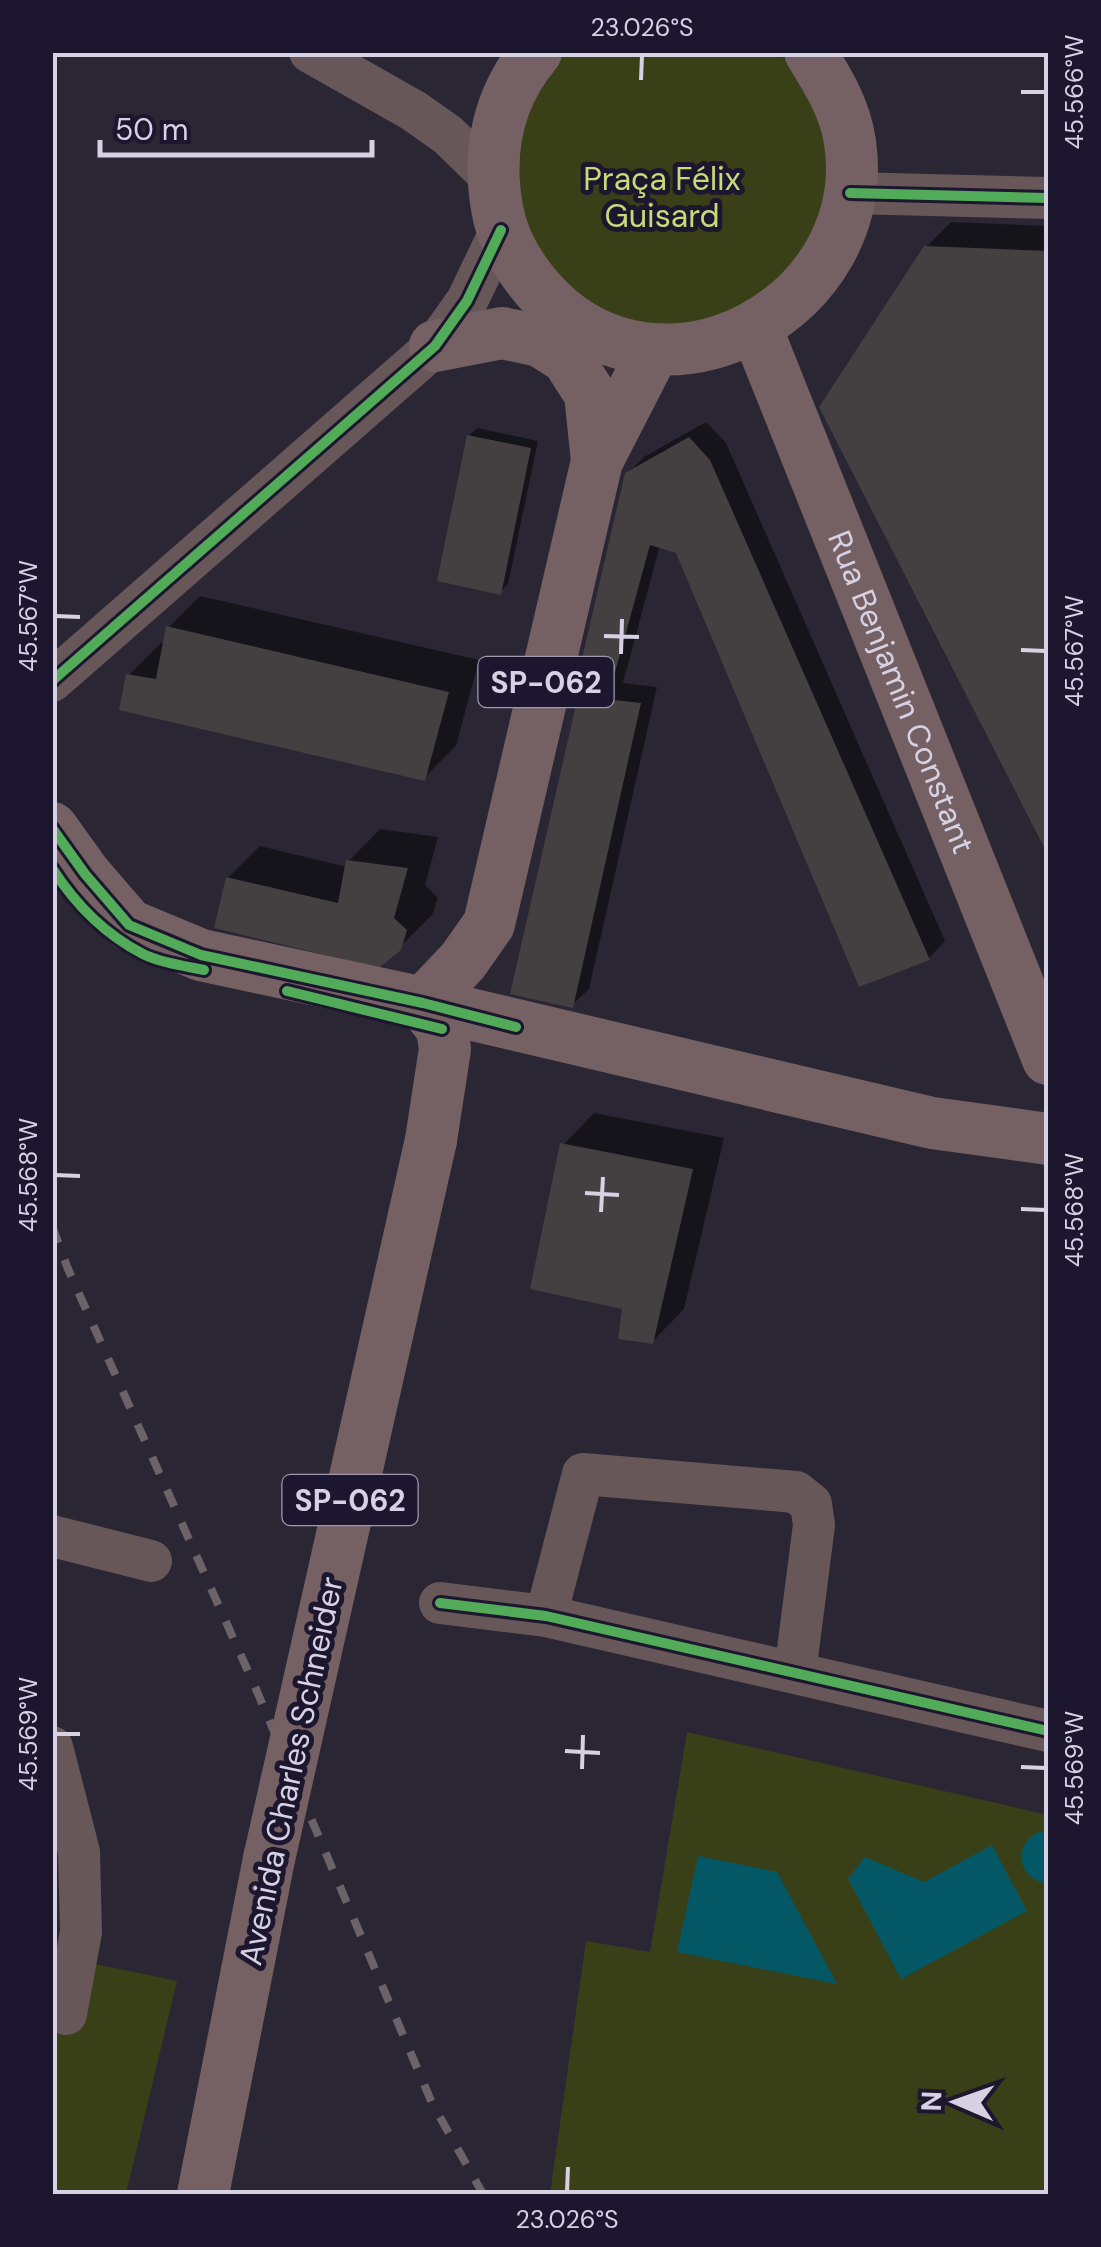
<svg xmlns="http://www.w3.org/2000/svg" width="1101" height="2247" font-family="'DM Sans',sans-serif">
  <style>
    .green { fill: #394017 }
    .water { fill: #045865 }
    .shadow { fill: #0007 }
    .building { fill: #443f41 }
    .lines { fill: none; stroke-linecap: round; stroke-linejoin: round }
    .minor { stroke: #675759; stroke-width: 42 }
    .major { stroke: #756163; stroke-width: 52 }
    .rail { stroke: #6c6368; stroke-width: 8; stroke-dasharray: 18 18; stroke-linecap: butt }
    .major-bridge { stroke: #756163; stroke-width: 52 }
    .cycleway-casing { stroke: #1d162f; stroke-width: 16 }
    .cycleway { stroke: #51ab58; stroke-width: 10 }
    .ticks { fill: none; stroke: #d6d2e3; stroke-width: 4 }
    .labels { text-anchor: middle; dominant-baseline: central; stroke-width: 10; stroke-linejoin: round; paint-order: stroke }
    .shield { fill: #1d162f; stroke: #9e9aad; stroke-width: 2.5 }
    .shield-label { font-size: 30px; font-weight: bold; fill: #d6d2e3 }
    .park-label { font-size: 32px; fill: #c7db79; stroke: #1d162f }
    .street-label { font-size: 32px; fill: #d6d2e3; stroke: #1d162f }
    .neatline { fill: none; stroke: #d6d2e3; stroke-width: 4 }
    .ticks-label { font-size: 25px; text-anchor: middle; fill: #d6d2e3 }
  </style>
  <rect width="100%" height="100%" fill="#2a2634"/>
  <path class="green" d="M545 53H778L789 63 820 116 830 178 817 238 760 311 611 335 496 200Z
    M687 1732 1048 1815V2194H550L586 1941 650 1952Z
    M52 1955 177 1981 126 2194H53Z"/>
  <path class="water" d="M1048 1830V1884C1013 1879 1012 1835 1048 1830Z
    M992 1845 1027 1911 901 1979 848 1879 865 1857 924 1882Z
    M698 1856 777 1872 837 1984 677 1952Z"/>
  <path class="shadow" d="M951 222 1048 226V849L822 407 926 247Z
    M706 422 726 443 945 941 929 958 678 551 660 545 623 683 657 687 589 989 572 1005 581 697 586 692 627 474 644 457Z
    M477 428 538 441 508 584 500 592 469 436Z
    M200 596 479 660 456 746 424 778 129 675 161 643 165 644 168 628Z
    M380 829 438 837 425 885 438 898 432 915 399 948 228 878 260 846 347 867 349 861Z
    M594 1113 724 1138 684 1309 653 1341 624 1307 563 1145Z"/>
  <path class="building" d="M924 246 1048 251V855L819 407Z
    M467 435 531 448 501 595 437 581Z
    M689 437 710 460 930 960 859 987 676 553 650 545 608 698 574 693 625 473Z
    M166 626 449 692 425 781 119 710 126 674 156 679Z
    M578 696 641 703 573 1008 510 994Z
    M346 860 408 868 394 918 407 930 401 950 379 968 214 928 226 877 338 903Z
    M560 1143 693 1169 653 1344 618 1339 622 1309 530 1289Z"/>
  <g class="lines">
    <path class="minor" d="M310 52 414 111 448 135 492 178
      M850 193 1048 198
      M52 681 435 346 467 301 501 230
      M52 1536 151 1561
      M440 1603 546 1616 1048 1731
      M546 1616 583 1474 796 1492 811 1504 814 1525 795 1673
      M52 1747 79 1852 81 1932 66 2014"/>
    <g class="major">
      <path d="M536 52C498 97 487 151 497 208 503 244 522 273 547 299 666 420 874 306 850 142 845 108 828 81 810 52"/>
      <path id="s1" d="M756 328 1048 1059"/>
      <path d="M435 346 502 333 540 341 567 358 590 394 597 461"/>
      <path d="M52 828 85 874 129 925 201 955 423 1003 932 1123 1048 1139"/>
      <path d="M423 1003 463 961 489 924 597 461 654 350"/>
      <path d="M423 1003 442 1029 445 1049 431 1140"/>
      <path d="M203 2194 269 1859"/>
    </g>
    <path class="rail" d="M52 1226 68 1269 256 1689 432 2103 483 2194"/>
    <path class="major-bridge" d="M269 1859 431 1140"/>
    <defs>
      <path id="cycleway" d="M850 193 1048 198
        M52 681 435 346 467 301 501 230
        M52 828 85 874 129 925 201 955 423 1003 516 1027
        M52 868C75 904 106 935 143 954 161 963 185 966 204 970
        M287 991 442 1029
        M440 1603 546 1616 1048 1731"/>
    </defs>
    <use href="#cycleway" class="cycleway-casing"/>
    <use href="#cycleway" class="cycleway"/>
  </g>
  <path class="ticks" d="M641 80 642 55M1021 92H1046M55 616 80 617M604 636 639 637M1021 650 1046 651M621 654 622 619M55 1175 80 1176M585 1193 619 1195M1021 1209 1046 1210M601 1212 603 1177M55 1734H80M565 1751 600 1753M1021 1767 1046 1768M582 1769 583 1735M567 2192 568 2167"/>
  <g class="labels">
    <g class="shield">
      <rect x="478.5" y="657" width="135" height="50" rx="8"/>
      <rect x="282.5" y="1475" width="135" height="50" rx="8"/>
    </g>
    <g class="shield-label">
      <text x="546" y="682">SP-062</text>
      <text x="350" y="1500">SP-062</text>
    </g>
    <g class="park-label">
      <text x="662" y="179">Praça Félix<tspan x="662" dy="37">Guisard</tspan></text>
    </g>
    <g class="street-label">
      <text stroke="none"><textPath href="#s1" startOffset="392">Rua Benjamin Constant</textPath></text>
      <text transform="translate(291 1771) rotate(-78)">Avenida Charles Schneider</text>
    </g>
  </g>
  <rect width="1101" height="2247" fill="none" stroke="#1d162f" stroke-width="110"/>
  <g transform="translate(956 2102) rotate(272)" stroke="#1d162f" stroke-width="8" paint-order="stroke">
  <path d="M0-8L18 38L0 25L-18 38Z" fill="#d6d2e3"/>
  <text y="-15" font-size="28" font-weight="bold" text-anchor="middle" fill="#d6d2e3">N</text>
  </g>
  <path d="M100 140v15h272v-15" fill="none" stroke="#d6d2e3" stroke-width="5"/>
  <text x="115" y="140" font-size="30" fill="#d6d2e3" stroke="#1d162f" stroke-width="8" paint-order="stroke">50 m</text>
  <rect x="55" y="55" width="991" height="2137" class="neatline"/>
  <g class="ticks-label">
    <text x="642" y="36">23.026°S</text>
    <text transform="translate(1074 92) rotate(-90)" y="9">45.566°W</text>
    <text transform="translate(28 616) rotate(-90)" y="9">45.567°W</text>
    <text transform="translate(1074 651) rotate(-90)" y="9">45.567°W</text>
    <text transform="translate(28 1175) rotate(-90)" y="9">45.568°W</text>
    <text transform="translate(1074 1210) rotate(-90)" y="9">45.568°W</text>
    <text transform="translate(28 1734) rotate(-90)" y="9">45.569°W</text>
    <text transform="translate(1074 1768) rotate(-90)" y="9">45.569°W</text>
    <text x="567" y="2228">23.026°S</text>
  </g>
</svg>
